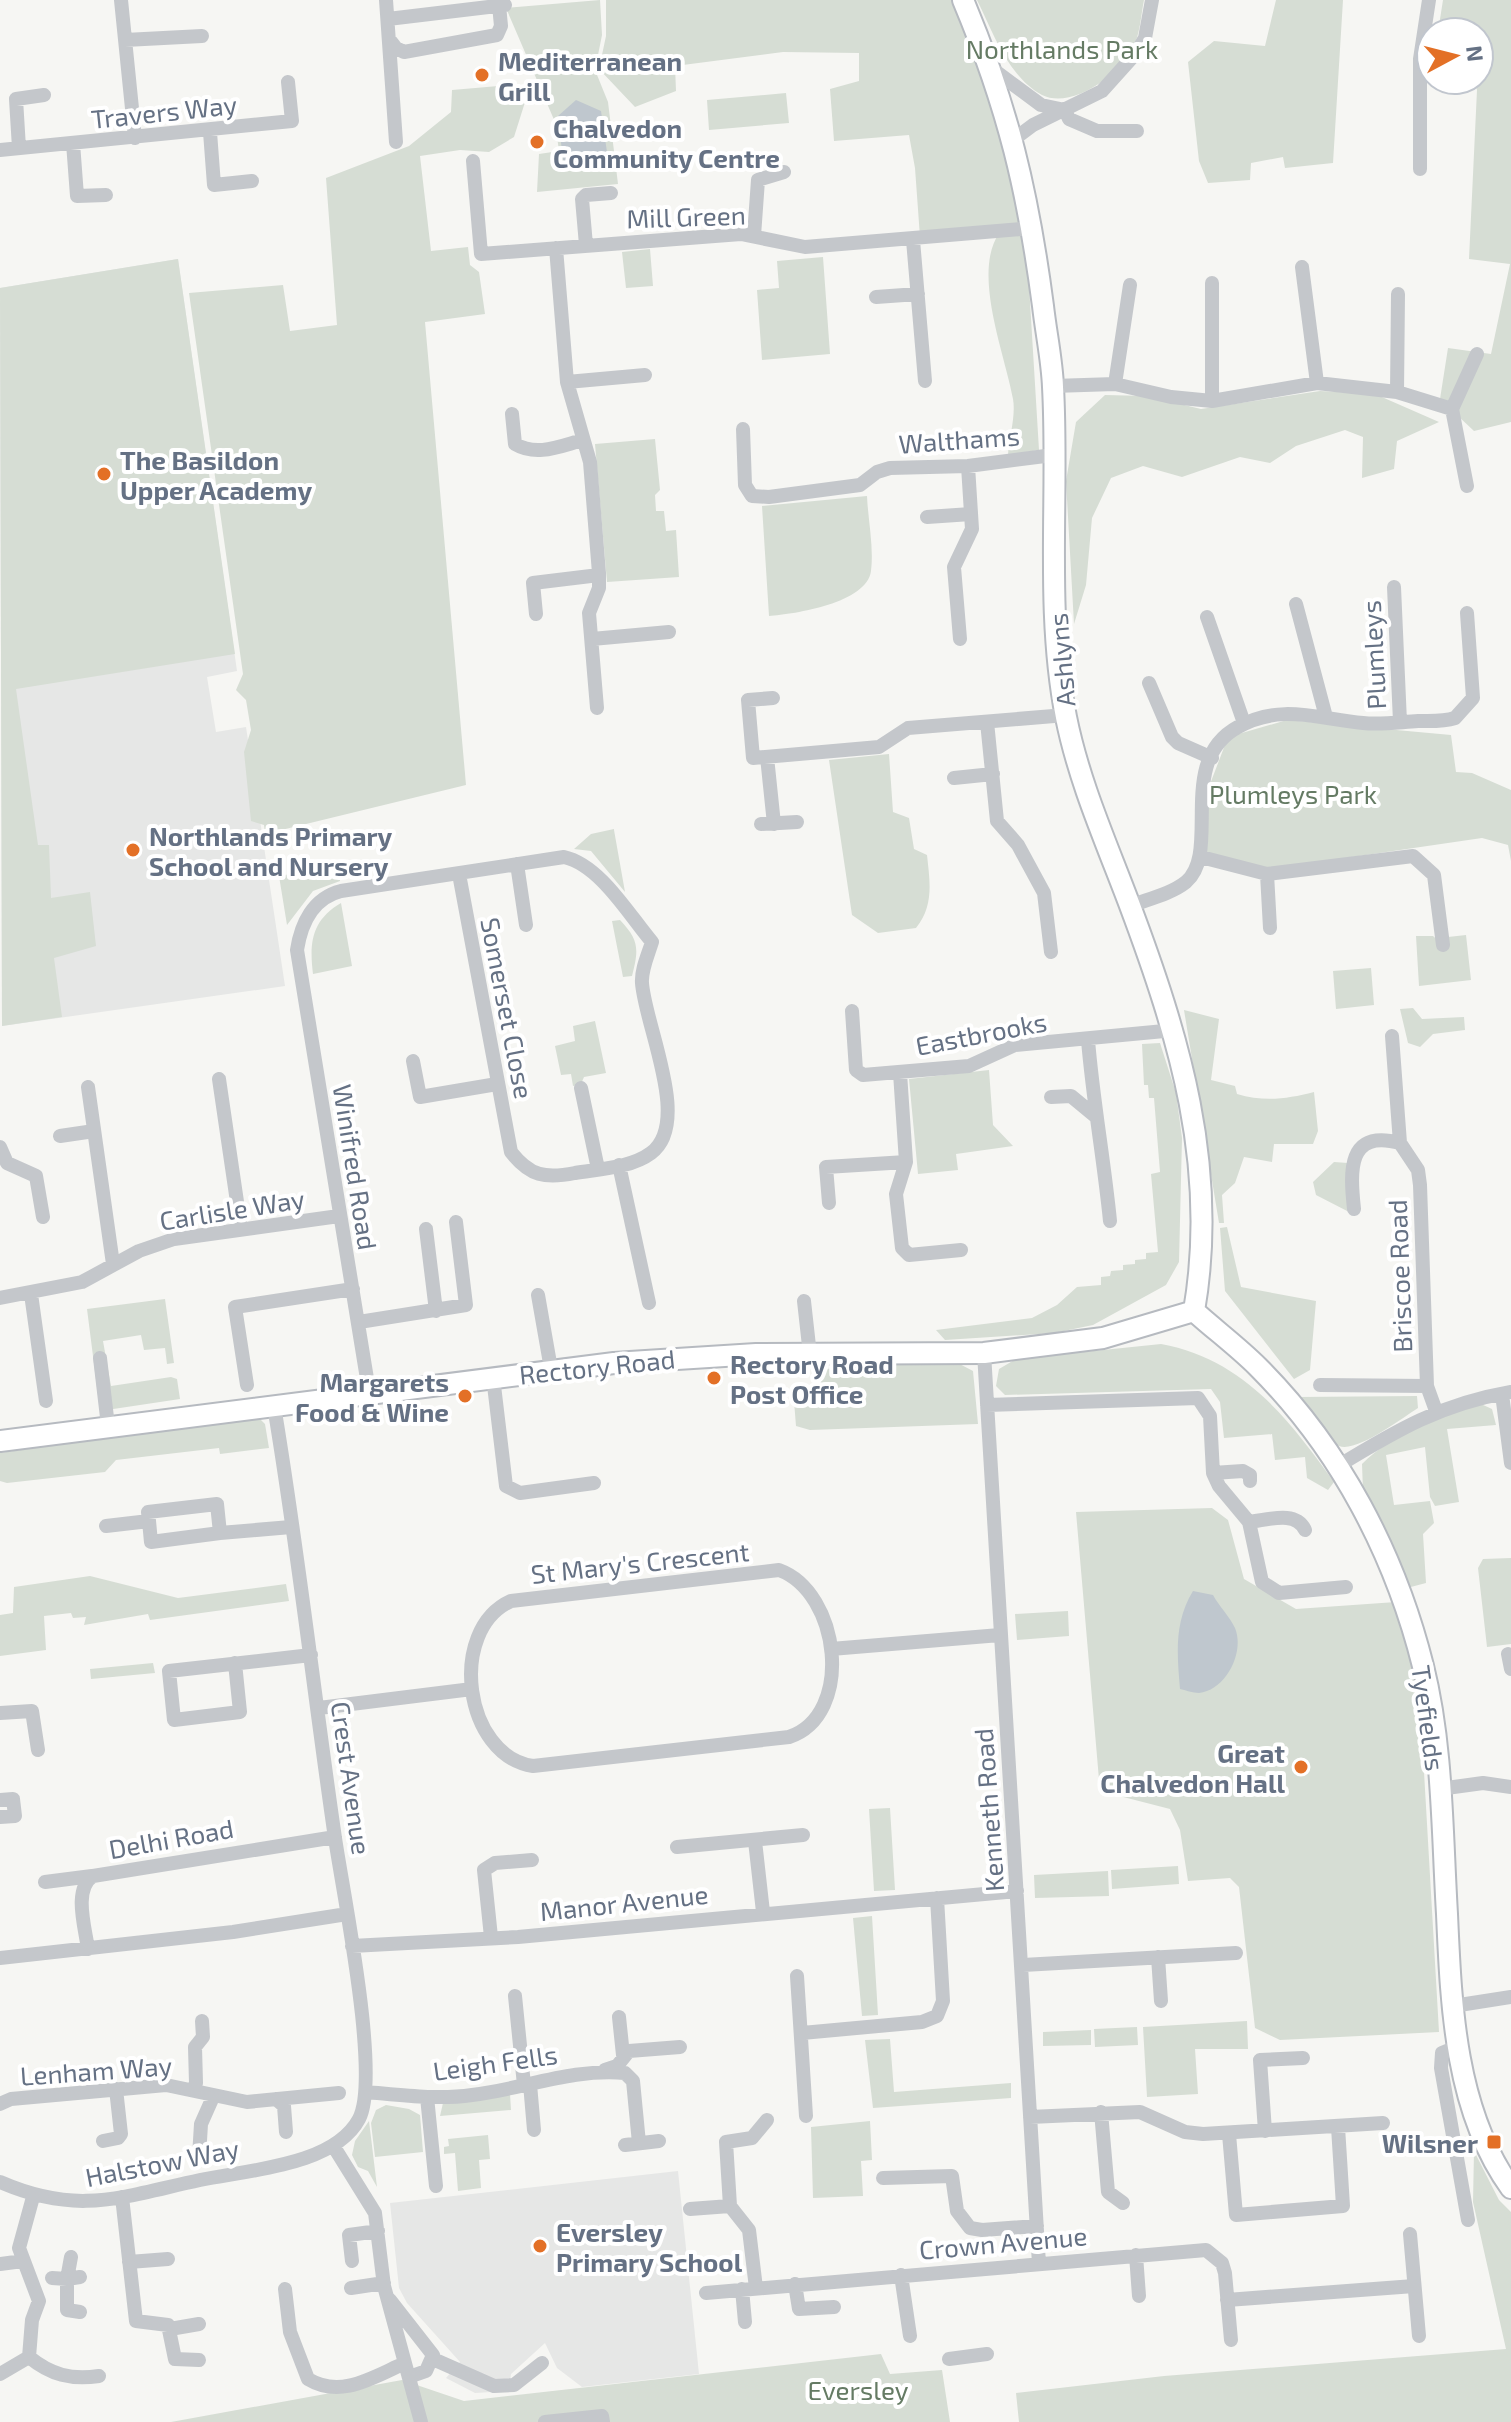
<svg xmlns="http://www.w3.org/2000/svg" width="1511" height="2422" font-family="'Exo 2',sans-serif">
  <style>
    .built { fill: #e6e7e6 }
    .green { fill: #d6ddd4 }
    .water { fill: #bfc7ce }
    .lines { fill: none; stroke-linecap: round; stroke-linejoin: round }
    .secondary-casing { stroke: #b6bac0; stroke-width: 24 }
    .street { stroke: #c4c7cb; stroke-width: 14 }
    .secondary { stroke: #fff; stroke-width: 20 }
    .poi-dot { fill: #e37026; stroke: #fff; stroke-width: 3 }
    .labels { text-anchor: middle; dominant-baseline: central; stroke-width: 8; stroke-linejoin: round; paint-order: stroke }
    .park-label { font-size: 26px; fill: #657b64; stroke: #fff }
    .poi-label { font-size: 26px; font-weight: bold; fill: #657184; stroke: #fff; text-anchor: start }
    .street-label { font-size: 26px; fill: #657184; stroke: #fff }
  </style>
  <rect width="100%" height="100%" fill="#f6f6f3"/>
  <path class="built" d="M178 259 237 671 207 677 216 732 246 727 285 986 2 1026 0 288Z
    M678 2171 699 2374 582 2387 557 2368 545 2343 511 2374 509 2391 475 2393 446 2378 460 2362 407 2303 399 2288 390 2203Z"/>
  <path class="green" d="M600 0 602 35 595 70 608 102 618 184 537 192 539 154 559 151 555 122 506 8Z
    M606 0H951L977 49 1023 225 920 237 915 168 909 135 834 141 830 89 859 81V53L783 52 675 66 676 91 635 107 599 69 606 36Z
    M977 0H1144C1141 15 1140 34 1133 48 1120 74 1072 110 1042 95 1008 77 993 32 977 0Z
    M1276 0H1343L1333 163 1285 168 1283 157 1251 163 1250 180 1208 183 1199 161 1188 62 1214 41 1265 46Z
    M1443 0H1511V422L1474 431 1440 399 1448 348 1491 354 1510 264 1469 259 1477 90 1474 80H1479V32H1438Z
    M521 84 526 99 514 137 489 152 460 150 420 156 431 251 468 247 470 265 479 272 485 314 425 322 466 785 265 834 264 825 251 821 244 752 251 730 246 700 236 690 243 674 189 293 283 285 290 331 337 325 326 178 409 146 451 112 452 90Z
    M786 93 789 123 709 130 707 100Z
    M1000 232 1026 236 1039 450 1008 455C1009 438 1016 416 1013 399 1005 354 971 271 1000 232Z
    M650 249 653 286 626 288 622 252Z
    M823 257 830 354 762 360 757 290 779 288 777 261Z
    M178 259 235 654 16 689 38 845H49L51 898 90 892 96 946 54 958 62 1017 2 1026 0 288Z
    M1320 391 1375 394 1439 422 1397 441 1394 469 1362 478 1363 437 1345 430 1296 446 1270 463 1240 457 1182 477 1143 466 1111 478 1092 518 1086 585 1074 624 1066 481 1076 422 1105 395 1147 396 1201 409Z
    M655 439 660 490 655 495 656 511H664L666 531 676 530 679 577 607 582 595 444Z
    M867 496C868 520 874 547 871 571 867 603 795 614 769 616L762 506Z
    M1287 720 1451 735 1456 772 1472 773 1511 790V861L1508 845 1482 838 1263 870 1205 856 1207 792 1228 737Z
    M889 754 893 812 909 818 914 849 927 855C930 882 934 906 916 928L878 933 852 915 829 760Z
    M614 829V830L625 892 591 851 574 849 591 834Z
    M338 866 340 881 313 891 287 925 279 876Z
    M341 903 352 966 313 974C309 942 312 920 341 903Z
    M620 920C639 940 639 949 632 976L623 977 612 921Z
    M1466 935 1471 980 1419 986 1416 936H1433L1444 946 1448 937Z
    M1371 968 1374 1005 1336 1009 1333 971Z
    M1413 1008 1422 1019 1464 1017 1465 1030 1433 1034 1420 1047 1408 1043 1400 1009Z
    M1184 1010 1219 1019 1211 1080 1235 1086 1237 1094C1264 1102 1287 1099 1314 1092L1318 1131 1313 1144H1274L1272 1162 1244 1157 1235 1183 1222 1195 1224 1223H1219Z
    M595 1021 606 1073 584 1077 581 1084 573 1086 571 1074 561 1075 555 1046 575 1041 573 1026Z
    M1160 1043 1176 1093 1182 1138 1179 1262 1166 1285 1093 1325 1054 1333 945 1340 936 1330 1032 1318 1057 1305 1077 1287 1101 1285V1277L1110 1276 1111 1271 1123 1270V1265L1135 1264V1260L1146 1259V1253L1158 1252 1151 1174 1160 1172 1154 1098H1149L1148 1085H1144L1142 1044Z
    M989 1070 993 1125 1013 1146 956 1154 958 1170 918 1174 909 1079Z
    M1334 1162 1348 1163 1351 1213 1316 1195 1313 1182Z
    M1227 1227 1241 1287 1316 1301 1310 1370 1294 1379 1225 1291 1220 1228Z
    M165 1299 174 1363 167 1364 165 1348 144 1350 141 1335 103 1341 111 1386 171 1377 177 1379 180 1399 100 1411 87 1309Z
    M1161 1344C1243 1359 1288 1418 1334 1482L1328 1490 1307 1478 1305 1457 1275 1460 1272 1434 1224 1438 1220 1402 1211 1389 1005 1395 996 1386 999 1369 1016 1359Z
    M952 1360 973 1371 978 1424 810 1430 796 1426 794 1401 815 1397 825 1369Z
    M1417 1396 1418 1408C1402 1418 1357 1453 1339 1446 1323 1440 1308 1411 1297 1397Z
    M1481 1404 1492 1409 1496 1425 1447 1429 1459 1502 1435 1506 1430 1497 1425 1447 1386 1455 1394 1505 1430 1501 1434 1523 1423 1534 1426 1583 1407 1588 1363 1491 1362 1464C1392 1434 1440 1415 1481 1404Z
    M256 1415 265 1424 269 1448 220 1454 219 1448 116 1460 105 1472 7 1483 0 1481V1453Z
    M1212 1508 1228 1520 1244 1579 1296 1609 1396 1602 1419 1685 1439 2032 1280 2040 1255 2028 1239 1887 1230 1878 1188 1881 1180 1830 1170 1809 1100 1791 1076 1512Z
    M1511 1558V1644L1487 1647 1478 1568 1483 1559Z
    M90 1576 178 1598 286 1584 289 1601 150 1620 148 1614 84 1625 86 1617 73 1618 71 1613 44 1616 46 1650 0 1656V1615L13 1613 14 1587Z
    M1068 1611 1069 1636 1017 1640 1015 1614Z
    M153 1663 155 1673 91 1679 90 1669Z
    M890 1808 895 1890 874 1891 869 1809Z
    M1178 1866 1179 1884 1112 1889 1111 1870Z
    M1108 1871 1109 1896 1035 1898 1034 1875Z
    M872 1916 878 2015 862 2016 853 1918Z
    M1247 2021 1248 2049H1195L1198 2094 1147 2097 1143 2027Z
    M1137 2027 1138 2045 1095 2047 1094 2029Z
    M1091 2030V2045L1043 2046V2032Z
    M890 2039 894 2092 1011 2083V2098L873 2108 865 2040Z
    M510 2094 511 2110 440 2116 443 2103Z
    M386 2105 409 2109 420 2115 423 2152 375 2157 371 2123 376 2110Z
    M369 2121 377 2187 368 2171 358 2167 352 2155 355 2141Z
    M870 2121 872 2160 861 2161 863 2196 813 2198 811 2127Z
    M488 2135 490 2159 479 2160 481 2188 458 2191 455 2153 444 2154V2147L449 2146 448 2139Z
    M1474 2151 1499 2200 1511 2212V2422H1019L1016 2393 1164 2376 1506 2349 1473 2202Z
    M881 2354 890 2374 942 2370 950 2422H171L402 2380 464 2401Z"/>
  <path class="water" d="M576 100 601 111 607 152 599 167 576 171 563 160 558 116Z
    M1193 1591 1213 1595C1219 1606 1230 1617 1235 1628 1245 1652 1226 1690 1199 1693 1193 1693 1185 1690 1180 1689 1177 1654 1174 1622 1193 1591Z"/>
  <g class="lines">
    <defs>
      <path id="secondary" d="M963 0C1008 107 1028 192 1043 306 1046 333 1052 360 1053 387 1059 496 1045 609 1066 717 1079 782 1106 842 1129 903 1179 1036 1219 1167 1194 1311
        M1194 1311C1215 1330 1238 1347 1258 1367 1340 1449 1395 1554 1423 1666 1443 1746 1442 1832 1447 1914 1451 2005 1455 2111 1511 2188
        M0 1441 614 1363 756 1354 984 1353 1103 1338 1194 1311"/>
    </defs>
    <use href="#secondary" class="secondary-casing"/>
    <path class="street" d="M121 0 135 138
      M386 0 396 142
      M388 19 505 5
      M389 39 396 48 404 52 497 35 501 26 499 5
      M125 40 202 36
      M991 68 1041 105 1065 110 1069 119 1097 131H1137
      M210 132 214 185 252 181
      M1013 140 1033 125 1102 91 1137 52 1145 38 1152 0
      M73 143 77 196 106 195
      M19 148 16 99 44 95
      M0 150 292 121 288 82
      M473 161 481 254 741 234 805 247 1033 228
      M1420 169V59L1429 0
      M754 236 758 180 784 172
      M913 240 925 381
      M586 245 582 199 586 195 611 193
      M556 248 567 382 590 462 599 573V588L589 613 597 708
      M1302 267 1317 383
      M876 297 918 294
      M567 382 645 375
      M1115 384 1130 285
      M1053 386 1115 384 1171 397 1212 401 1317 383 1397 392 1452 409 1467 486
      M1397 392 1398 294
      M1212 401V283
      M1452 409 1477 354
      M512 414 515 444C537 457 560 446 583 440
      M743 429 745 485 752 496 769 497 860 485 877 472 890 468 968 466 1053 455
      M927 517 971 514
      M1394 587 1400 722
      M1296 604 1326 717
      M536 614 533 583 599 575
      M1207 617 1244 723
      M592 639 669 632
      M960 639 954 567 972 529 968 466
      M1149 683 1172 737 1178 743 1212 758
      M773 698 748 700 753 758 879 747 908 728 1066 715
      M987 722 997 821 1018 845 1044 893 1051 952
      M767 757 774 824
      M954 778 993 774
      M761 824 797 822
      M1201 857 1267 874 1413 856 1434 875 1443 945
      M517 864 526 925
      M1267 874 1270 928
      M1130 906C1148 899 1171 894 1186 882 1222 851 1175 761 1238 727 1281 703 1318 719 1363 723 1381 725 1400 722 1418 721 1430 721 1443 722 1455 718L1473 698 1467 613
      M852 1011 856 1070 863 1075 969 1066 1015 1045 1175 1030
      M1392 1036 1400 1143
      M1088 1040C1093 1101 1104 1160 1110 1221
      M413 1061 420 1097 497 1084
      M900 1073 906 1162 896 1194 902 1248 909 1255 961 1250
      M219 1079 241 1229
      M88 1087 113 1264
      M581 1088 598 1169
      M1051 1097 1071 1096 1094 1115
      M60 1136 94 1131
      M0 1147 7 1163 36 1176 43 1217
      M619 1165 649 1303
      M829 1203 826 1167 906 1162
      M1354 1209C1350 1171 1347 1129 1400 1143L1418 1170 1420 1185 1427 1386 1436 1411
      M426 1229 436 1311
      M31 1294 46 1401
      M538 1295 551 1369
      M0 1298 82 1282 139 1251 174 1239 339 1216
      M804 1301 810 1355
      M359 1322 466 1305 456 1222
      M984 1353 1039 2264
      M100 1358 108 1426
      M493 1377 506 1486 520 1493 594 1483
      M247 1385 235 1307 353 1289
      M1320 1385 1427 1386
      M369 1391 297 950C301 924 313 898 341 891L564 857C600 865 629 915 652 942 648 955 641 970 642 983 645 1026 692 1123 651 1153 631 1168 599 1169 575 1173 545 1179 530 1176 511 1152L459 874
      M1502 1394 1511 1463
      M987 1405 1198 1398 1210 1416 1213 1473 1219 1486 1249 1522 1262 1582 1279 1593 1346 1587
      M1338 1466C1397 1430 1441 1404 1511 1392
      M1213 1473 1243 1471 1250 1475V1481
      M1249 1522C1268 1520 1296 1510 1305 1530
      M106 1526 149 1521 148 1512 217 1504 220 1533 151 1542 149 1521
      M220 1533 291 1527
      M779 1570C840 1592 855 1715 789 1737L533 1766C464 1756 447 1630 511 1601Z
      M831 1649 1000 1635
      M1508 1654 1511 1669
      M235 1663 240 1712 174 1720 169 1671 311 1655
      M319 1708 472 1689
      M0 1713 32 1711 38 1750
      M1439 1789 1483 1783 1511 1787
      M0 1800 13 1799 15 1816 0 1817
      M755 1841 763 1912
      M677 1847 803 1835
      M45 1882 92 1876
      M491 1937 484 1870 495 1863 532 1860
      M352 1946 518 1937 1017 1891
      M88 1949C85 1927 73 1889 93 1876L335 1837
      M1158 1957 1161 2001
      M0 1958 233 1932 347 1914
      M1023 1965 1236 1953
      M797 1976 806 2116
      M515 1996 524 2085
      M1453 2006 1511 1997
      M619 2017 623 2055
      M802 2033 922 2022 937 2016 943 2001 937 1898
      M1459 2046 1442 2053 1441 2068 1468 2220
      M605 2070 617 2066 629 2051 680 2047
      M530 2084 534 2130
      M193 2090 196 2083 195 2047 203 2037 202 2021
      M366 2092C401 2095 437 2100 472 2095 523 2089 573 2068 625 2073L633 2081 639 2143
      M427 2097 436 2186
      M276 2099 284 2106 286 2132
      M0 2104 11 2099 166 2085 247 2102 339 2093
      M1101 2112 1108 2192 1123 2203
      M1030 2117 1140 2112 1185 2132 1203 2134 1383 2123
      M1265 2131 1260 2060 1303 2058
      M1229 2134 1236 2215 1343 2206 1338 2127
      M103 2141 118 2138 121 2134 116 2089
      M625 2145 659 2141
      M334 2147 375 2213 384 2286 421 2422
      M199 2157 201 2124 213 2097
      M883 2178 952 2176 957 2211 970 2228 982 2230 1037 2226
      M0 2182C78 2216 121 2197 200 2180 247 2170 334 2166 359 2119 381 2077 343 1893 335 1838 314 1694 298 1549 274 1406
      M33 2197 19 2248 39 2301 32 2320 29 2357C51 2375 71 2380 99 2376
      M122 2197 136 2321 168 2325 175 2359 199 2360
      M730 2206 726 2142 752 2138 767 2120
      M730 2206 749 2230 756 2288
      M690 2209 730 2206
      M1410 2234 1419 2336
      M1136 2255 1139 2296
      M71 2257 67 2279 80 2277
      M352 2261 349 2235 378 2231
      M129 2262 168 2259
      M0 2264 23 2261
      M901 2275 910 2336
      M52 2278 67 2279V2310L80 2312
      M795 2284 799 2309 834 2307
      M351 2288 384 2283
      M285 2289 290 2332 308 2379C341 2399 373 2377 405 2363
      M742 2289 745 2322
      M706 2293 1206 2250 1222 2263 1225 2273 1231 2340
      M390 2300 433 2355 426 2371 409 2377
      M1227 2300 1414 2286
      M170 2329 199 2324
      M433 2359 494 2386 514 2385 542 2363
      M949 2359 987 2354
      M0 2374 29 2357
      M545 2422 602 2416 603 2422"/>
    <use href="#secondary" class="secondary"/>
  </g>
  <g class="poi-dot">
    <circle cx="482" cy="75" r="8"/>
    <circle cx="537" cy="142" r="8"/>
    <circle cx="104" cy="474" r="8"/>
    <circle cx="133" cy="850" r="8"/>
    <circle cx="714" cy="1378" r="8"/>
    <circle cx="465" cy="1396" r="8"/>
    <circle cx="1301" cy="1767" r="8"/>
    <rect x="1486" y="2134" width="16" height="16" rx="4"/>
    <circle cx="540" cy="2246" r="8"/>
  </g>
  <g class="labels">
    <g class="park-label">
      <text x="1062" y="48">Northlands Park</text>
      <text x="1293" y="793">Plumleys Park</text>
      <text x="858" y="2389">Eversley</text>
    </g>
    <g class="poi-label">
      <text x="498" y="60">Mediterranean<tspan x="498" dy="30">Grill</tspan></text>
      <text x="553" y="127">Chalvedon<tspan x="553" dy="30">Community Centre</tspan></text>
      <text x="120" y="459">The Basildon<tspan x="120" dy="30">Upper Academy</tspan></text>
      <text x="149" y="835">Northlands Primary<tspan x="149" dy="30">School and Nursery</tspan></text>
      <text x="730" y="1363">Rectory Road<tspan x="730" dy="30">Post Office</tspan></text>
      <text x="449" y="1381" text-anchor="end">Margarets<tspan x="449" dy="30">Food &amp; Wine</tspan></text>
      <text x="1285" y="1752" text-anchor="end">Great<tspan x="1285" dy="30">Chalvedon Hall</tspan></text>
      <text x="1478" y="2142" text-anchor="end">Wilsner</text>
      <text x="556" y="2231">Eversley<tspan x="556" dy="30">Primary School</tspan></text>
    </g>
    <g class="street-label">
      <text transform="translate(164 111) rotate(-6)">Travers Way</text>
      <text transform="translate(686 216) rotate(-2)">Mill Green</text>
      <text transform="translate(959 439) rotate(-4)">Walthams</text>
      <text transform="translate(1373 655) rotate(-93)">Plumleys</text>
      <text transform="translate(1061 660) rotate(-95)">Ashlyns</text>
      <text transform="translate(508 1008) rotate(79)">Somerset Close</text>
      <text transform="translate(981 1033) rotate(-11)">Eastbrooks</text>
      <text transform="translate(356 1167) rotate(81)">Winifred Road</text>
      <text transform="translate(232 1209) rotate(-9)">Carlisle Way</text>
      <text transform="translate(1399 1276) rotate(-92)">Briscoe Road</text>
      <text transform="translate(597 1366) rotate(-6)">Rectory Road</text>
      <text transform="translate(640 1562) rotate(-6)">St Mary's Crescent</text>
      <text transform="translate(1429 1718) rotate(82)">Tyefields</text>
      <text transform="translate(352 1778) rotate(82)">Crest Avenue</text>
      <text transform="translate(988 1810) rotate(-94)">Kenneth Road</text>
      <text transform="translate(171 1838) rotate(-10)">Delhi Road</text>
      <text transform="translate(624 1902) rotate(-6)">Manor Avenue</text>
      <text transform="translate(495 2062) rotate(-8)">Leigh Fells</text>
      <text transform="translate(96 2070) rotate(-4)">Lenham Way</text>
      <text transform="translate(162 2162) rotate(-11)">Halstow Way</text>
      <text transform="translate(1003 2242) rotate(-5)">Crown Avenue</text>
    </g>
  </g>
  <g transform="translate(1455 56) rotate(83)"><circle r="38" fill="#ffffff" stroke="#c1c6ce" stroke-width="2"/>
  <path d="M0-6L14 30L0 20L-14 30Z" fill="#e37026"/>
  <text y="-12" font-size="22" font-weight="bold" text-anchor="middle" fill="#657184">N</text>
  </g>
</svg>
